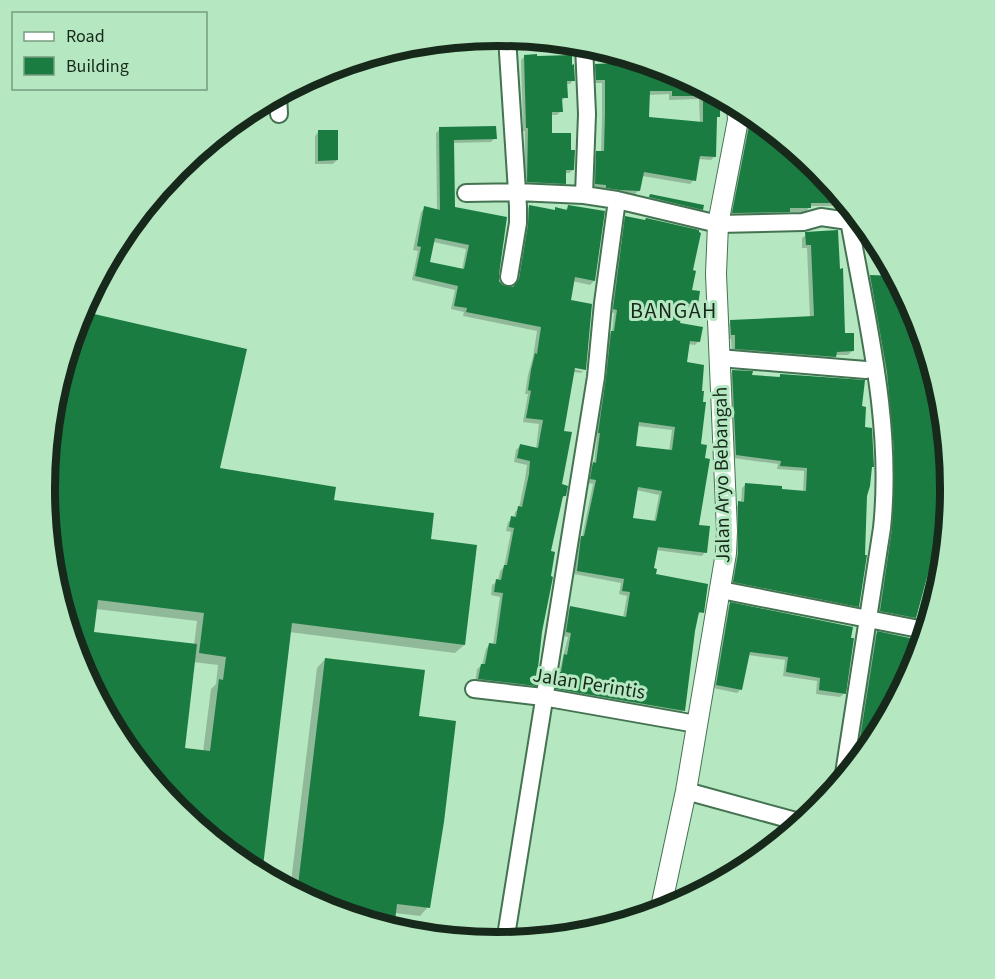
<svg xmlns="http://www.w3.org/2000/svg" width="995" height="979" font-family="'Source Sans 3',sans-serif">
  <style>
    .shadow { fill: #0003; fill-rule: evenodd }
    .building { fill: #1b7c42; fill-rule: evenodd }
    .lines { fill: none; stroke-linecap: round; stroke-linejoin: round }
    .minor-casing { stroke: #447351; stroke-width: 20 }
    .tertiary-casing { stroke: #447351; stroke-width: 22 }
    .minor { stroke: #fff; stroke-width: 16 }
    .tertiary { stroke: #fff; stroke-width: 20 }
    .labels { text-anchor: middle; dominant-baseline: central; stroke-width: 6; stroke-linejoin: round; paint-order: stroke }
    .street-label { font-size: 20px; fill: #16291b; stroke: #b5e8c1 }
    .quarter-label { font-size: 22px; letter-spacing: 1.5px; fill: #16291b; stroke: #b5e8c1 }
    .rim { fill: none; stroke: #16291b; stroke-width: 8 }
  </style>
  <rect width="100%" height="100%" fill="#b5e8c1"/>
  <path class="shadow" d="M525 56 573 80 570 84H566V97L561 101V111L557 115H550V134L573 170 569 173H564V183L561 187 524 185 525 131H523L521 60Z
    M648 63 671 71 716 95 719 116 715 119V156L711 160 698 159 694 180 690 184 642 176 639 190 635 194 603 191V188H592L593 156 597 152H601L602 118V83H593L592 69 596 65 616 69 648 67ZM669 94V100L699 99 700 123 647 118 648 95Z
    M757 118 818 169 851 208 839 209V206H810L806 212H788L784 215 729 216 747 126 750 122H757Z
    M440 129 495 138 491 142 452 143 453 208 502 287 513 288 516 285 525 230 526 210 530 206 553 211 556 209 564 211 569 206 594 281 590 285 572 281 569 302 585 369 583 370V368H567L583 371 581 373 573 372 562 432 560 486 565 496 561 499 549 552 534 685 530 689 475 683 477 669 482 665 486 649 490 644 493 645 500 597 491 595 492 585 498 581 500 571 504 567 511 532 506 531 508 522 514 518 515 512 519 508 525 479 527 465 514 462 516 450 520 446 536 449 539 424 523 422 528 394H525L528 375 533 357 537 331 463 316 464 312 451 309 455 290 412 280 418 251 413 250 421 212 425 208 437 210 436 133ZM433 242 466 249 462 270 428 263Z
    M318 132 337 160 333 164H315V136Z
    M650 195 702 209 699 212 647 199Z
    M626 217 691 271 690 291 697 304 693 308 682 306 679 324 699 341 695 345 688 344 685 363 700 445 697 526 705 552 702 556 655 550 652 569 654 575 702 612 697 615 683 711 680 714 554 692 568 637 563 636 567 611 571 607 623 618 627 596 619 594 621 583 574 574 578 541 582 537 593 484 587 483 590 467 594 463 597 436H595L608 336 612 332 614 313 610 312 622 221ZM637 426 672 430 669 452 635 447ZM636 490 659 495 654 522 631 519Z
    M810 232 844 334 852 351 848 355H835L831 360 732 352 731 339H727V326L731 322 810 318 807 248H802V238Z
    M870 276 896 277 917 316 942 401 946 434 943 459 946 468H949L951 490 949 508H940L937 511 915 617 911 621 877 614 889 533 867 280Z
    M80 312 245 350 218 469 333 502 429 541 464 645 455 653 289 632 261 875 245 866 177 810 120 741 78 663 53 578 44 489 53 401ZM96 609 197 621 194 645 93 633ZM193 662 218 665 216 684 211 689 203 752 183 750Z
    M733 371 751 376 777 379 781 375 860 408 870 469 865 495 858 606 854 610 730 585 735 507 741 503 742 488 746 484 803 493 804 471 777 469 778 464 733 458 729 375Z
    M730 604 844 694 840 697 816 694 817 681 783 676 785 660 748 655 740 690 737 693 713 688 727 608Z
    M877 633 913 640 914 645 910 669 913 670 874 742 853 767 874 637Z
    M325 659 418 717 428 907 420 916 395 913 393 929 324 908 290 890 317 668Z"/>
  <path class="building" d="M537 54V56L572 55V65L574 64 575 81H567L568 98H562L563 112H552V133H571V150H575L574 170H566V184L527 182 528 128H526L524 55Z
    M617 63 618 67 649 65 650 70 671 71 720 96V117H717L716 157 700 156 696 181 644 172 640 191 620 190 606 188V185L595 184 596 151H604L605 113V80H596L595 64ZM650 91H672V96H703V122L649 117Z
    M750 121H760L818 169 846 203H811V208H790V212L732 213Z
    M496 126 497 139 454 140 455 207 507 217 499 275V281L503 285 513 287 519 279 528 225 529 205 555 210V207L567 210 568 205 605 211 595 281 575 277 571 300 592 304 586 370 575 368 564 431 572 432 562 484 568 486 566 496H563L551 551 555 552 551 576 553 577 542 632 536 686 478 679 481 664H485L489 643 496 644 503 593 494 592 496 579 501 580 504 565H507L514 528 509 527 511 516 516 517 518 506 522 507 529 474 530 461 517 458 520 444 538 448 543 420 526 418 531 391 528 390 531 370 535 353 537 354 541 327 466 312 467 308 454 306 458 286 415 276 421 247 417 246 424 206 440 210 439 127ZM435 238 469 245 464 269 430 262Z
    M318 130H338V160L318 161Z
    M650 194 704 205 703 210 649 197Z
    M625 216 645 220 646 218 699 230V232L701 233 693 270 696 271 692 290 700 291 698 305 684 303 680 323 703 327 700 342 690 341 687 362 704 365 702 391H704L703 402H706L701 444 707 445 705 458 710 459 699 525 710 526 707 553 658 547 654 568 657 569 656 574 708 584 704 613 699 612 695 631 685 711 556 689 559 672H561L564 654 567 655 571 633 566 632 570 606 626 617 630 592 622 591 624 579 577 571 581 536H584L596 480 590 479 593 462 596 463 600 433H598L606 378 611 331H614L617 310 613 309ZM639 422 675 427 672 450 636 446ZM638 487 662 491 656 521 633 518Z
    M838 230 840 269 843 268 845 333H854V351L837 352 836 357 735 349V335H731L730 320 814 316 811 245H806L805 232Z
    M870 275 895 276 917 316 942 401 946 442 945 458 948 460 945 504 939 512 932 559 916 618 880 611 892 529 894 450 887 372Z
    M81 311 247 349 220 468 336 487 334 500 434 513 431 539 477 545 465 645 292 623 262 875 245 866 201 830 203 818 183 815 177 810 120 741 78 663 53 578 44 489 53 401ZM98 600 204 613 199 653 226 657 223 680 219 679 210 751 185 748 197 644 94 632Z
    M732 370 753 371 752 375 780 377V374L865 380 862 406 866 407 865 427 872 428 874 467H872L870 486 867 496 865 555H867L859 607 733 582 738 554V501L744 502 745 483 782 486V489L806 491 807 468 780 466 781 461 736 455Z
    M730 602 853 627 851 638H854L846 694 819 690 820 678 786 672 788 657 750 652 742 690 716 685Z
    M877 631 914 639 912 651 915 652 911 673 899 695H894L892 709 874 742 856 764Z
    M325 658 425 670 419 716 456 721 444 822 430 908 397 904 394 930 324 908 297 894Z"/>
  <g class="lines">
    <defs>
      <path id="minor" d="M507 37 518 207V223L509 277
        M547 41 558 42
        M278 95 279 114
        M466 193 517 192 584 195 617 200 718 224 803 222 821 217 862 223
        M584 195 587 114 584 45
        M719 358 866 370
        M721 590 924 630
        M924 638V630L942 561 949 514
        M474 689 543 697 696 724
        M843 780 882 528C893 424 867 322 849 220
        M686 791 803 823
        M505 942 596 377 603 303 617 200"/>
      <path id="tertiary" d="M660 912 686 791 726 553 727 531 716 274 718 224 738 120 737 106"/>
    </defs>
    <use href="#minor" class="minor-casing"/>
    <use href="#tertiary" class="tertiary-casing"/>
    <use href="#minor" class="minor"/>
    <use href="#tertiary" class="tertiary"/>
  </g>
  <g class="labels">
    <g class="street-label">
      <text transform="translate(722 475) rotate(-91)">Jalan Aryo Bebangah</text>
      <text transform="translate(589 684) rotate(9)">Jalan Perintis</text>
    </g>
    <g class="quarter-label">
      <text x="674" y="311">BANGAH</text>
    </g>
  </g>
  <path d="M0 0H995V979H0ZM497 46H498A442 442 0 0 1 940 488V490A442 442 0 0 1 498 932H497A442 442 0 0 1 55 490V488A442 442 0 0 1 497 46Z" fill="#b5e8c1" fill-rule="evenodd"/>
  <path class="rim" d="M497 46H498A442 442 0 0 1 940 488V490A442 442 0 0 1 498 932H497A442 442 0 0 1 55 490V488A442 442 0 0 1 497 46Z"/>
  <rect x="12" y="12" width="195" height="78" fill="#b5e8c1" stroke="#759c7f" stroke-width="1.5"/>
  <rect x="24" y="32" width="30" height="9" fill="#ffffff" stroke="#759c7f" stroke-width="1.5"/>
  <text x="66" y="42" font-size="18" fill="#16291b">Road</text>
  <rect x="24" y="57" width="30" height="18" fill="#1b7c42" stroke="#759c7f" stroke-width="1.5"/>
  <text x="66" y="72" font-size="18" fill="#16291b">Building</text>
</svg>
